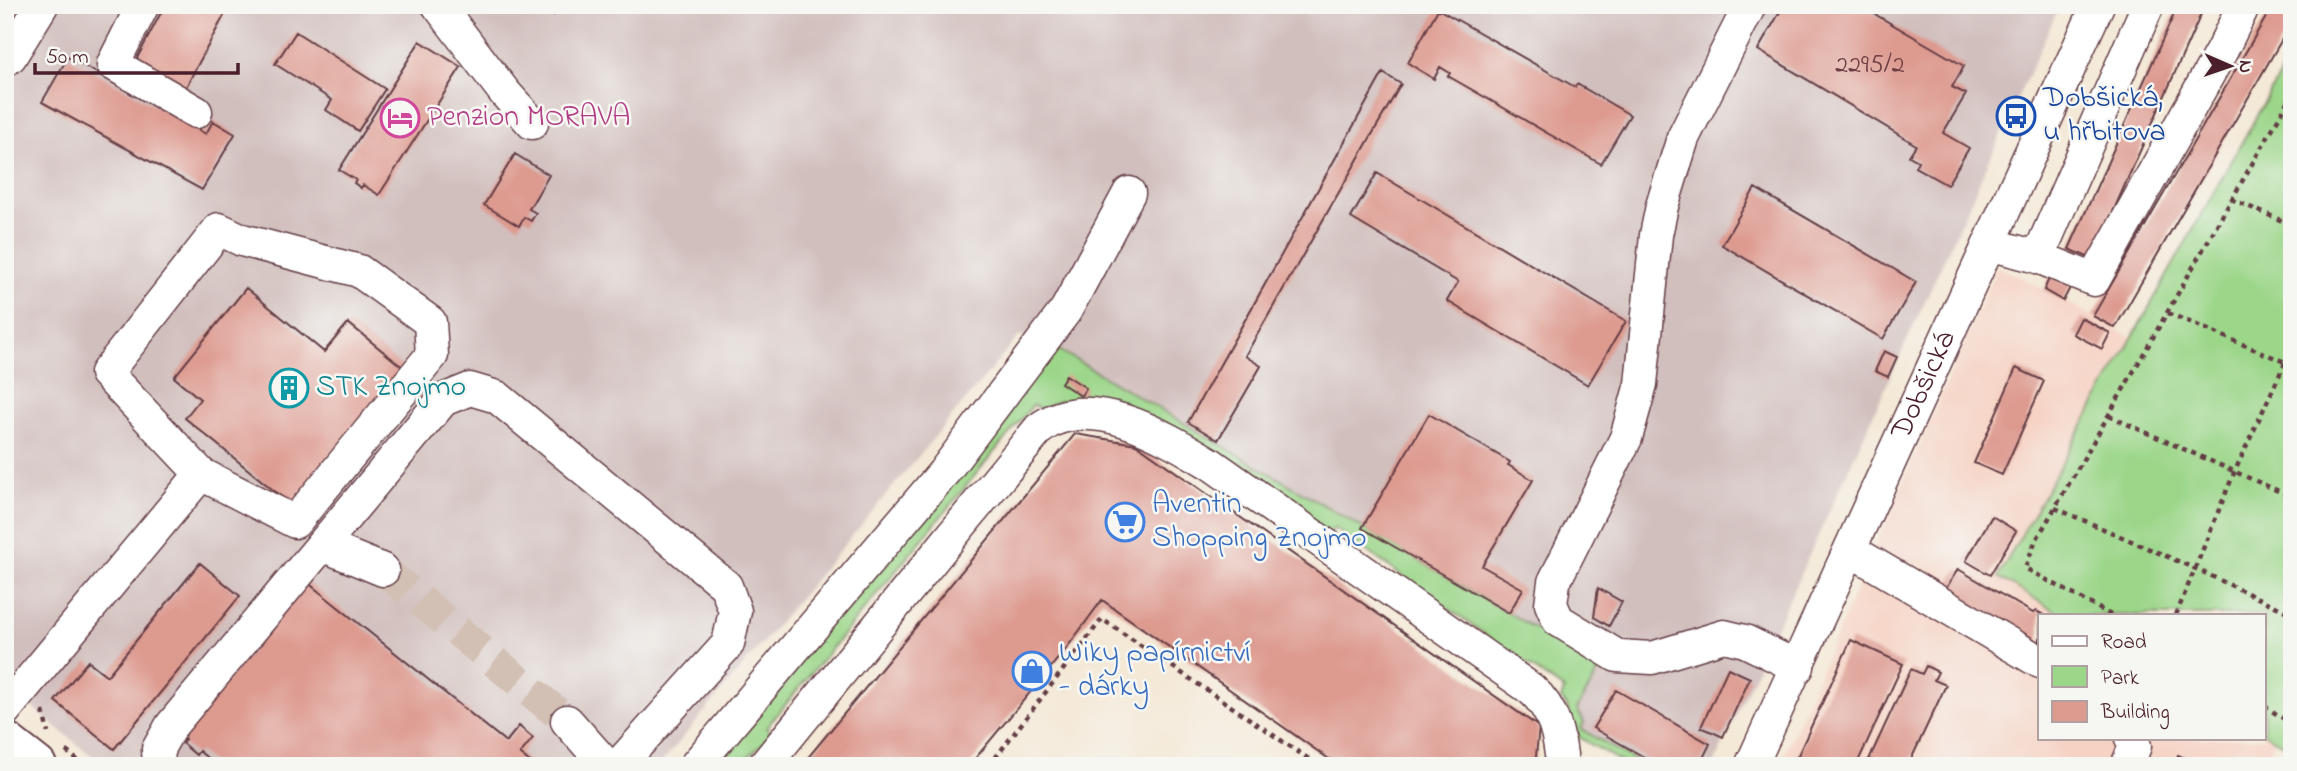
<svg xmlns="http://www.w3.org/2000/svg" width="2297" height="771" font-family="'Indie Flower',sans-serif">
  <style>
    .built { fill: #f6d2c3 }
    .industrial { fill: #d1bfbd }
    .green { fill: #9bd689; stroke: #727a5a; stroke-width: 2 }
    .building { fill: #dd9a8f }
    .lines { fill: none; stroke-linecap: round; stroke-linejoin: round }
    .minor-tunnel { stroke: #d2c0b4; stroke-width: 32; stroke-dasharray: 32 16; stroke-linecap: butt }
    .minor-casing { stroke: #643d45; stroke-width: 35 }
    .major-casing { stroke: #643d45; stroke-width: 42 }
    .path { stroke: #643d45; stroke-width: 4.5; stroke-dasharray: 5 5; stroke-linecap: butt }
    .minor { stroke: #fff; stroke-width: 32 }
    .major { stroke: #fff; stroke-width: 38 }
    .labels { text-anchor: middle; dominant-baseline: central; stroke-width: 5; stroke-linejoin: round; paint-order: stroke }
    .number-label { font-size: 26px; fill: #6f3e44 }
    .transit-label { font-size: 30px; fill: #164399; stroke: #f6f6f2; text-anchor: start }
    .hotel-label { font-size: 30px; fill: #b23c85; stroke: #f6f6f2; text-anchor: start }
    .street-label { font-size: 30px; fill: #4a1f2b; stroke: #f6f6f2 }
    .culture-label { font-size: 30px; fill: #0d838f; stroke: #f6f6f2; text-anchor: start }
    .shop-label { font-size: 30px; fill: #366cbe; stroke: #f6f6f2; text-anchor: start }
  </style>
  <rect width="100%" height="100%" fill="#f6f6f2"/>
  <filter id="ink" filterUnits="userSpaceOnUse"><feTurbulence type="fractalNoise" baseFrequency=".0143" numOctaves="2"/><feDisplacementMap in="SourceGraphic" scale="14" xChannelSelector="R" yChannelSelector="G"/><feConvolveMatrix kernelMatrix="1 2 1 2 8 2 1 2 1" color-interpolation-filters="sRGB"/></filter>
  <filter id="wash" filterUnits="userSpaceOnUse"><feTurbulence type="fractalNoise" baseFrequency=".00686" numOctaves="4" result="noise"/><feDisplacementMap in="SourceGraphic" scale="28" xChannelSelector="R" yChannelSelector="G"/><feGaussianBlur stdDeviation="1.57" result="paint"/><feColorMatrix in="noise" values="0 0 0 0 0 0 0 0 0 0 0 0 0 0 0 0 0 1.4 0 .05"/><feComposite in="paint" operator="in"/></filter>
  <g filter="url(#wash)">
    <rect width="100%" height="100%" fill="#f4e8d6"/>
    <path class="built" d="M1997 267 2017 275 2132 338 1998 577 2062 615H2040V738H2264V733L2275 740 2265 766H1779Z"/>
    <path class="industrial" d="M5 5H2060L1713 766H1644L1580 729 1584 721 1577 709 1600 669 1509 613 1020 335 659 766H104L5 685Z"/>
    <path class="green" d="M2292 53V750L2264 733V615H2062L1998 577Z
      M1052 346 1587 659 1600 669 1577 709 1584 722 1581 729 1644 766H1628L1577 736 1567 707 1561 699 1564 690 1334 528 1328 537 1086 404 1058 401 1041 410 1033 405 766 728 772 734C752 755 741 766 711 766Z"/>
    <g id="blocks">
      <path class="building" d="M165 5H223L228 8 185 89 135 62Z
        M532 5H559L554 15Z
        M1784 5H1859L1964 66 1952 87 1966 94 1943 133 1969 148 1947 185 1915 167 1918 161 1909 156 1916 145 1758 50Z
        M2178 5H2205L2092 259 2069 249Z
        M2273 5H2292V22L2115 328 2093 316Z
        M1438 9 1575 87 1577 84 1630 115 1601 164 1448 76 1450 73 1440 67 1434 79 1408 63Z
        M296 32 385 89 358 131 326 110 332 100 275 64Z
        M420 41 461 67 379 195 363 185 361 188 354 183 356 180 339 170Z
        M68 57 206 134 213 121 235 134 202 190 42 102Z
        M1383 73 1401 84 1245 356 1261 366 1218 440 1188 422Z
        M515 154 549 175 529 209 536 213 531 221 524 217 519 226 484 205Z
        M1377 173 1626 321 1588 385 1447 301 1458 282 1351 218Z
        M1755 188 1916 282 1883 339 1722 245Z
        M2050 276 2071 286 2063 301 2044 290Z
        M246 288 324 352 348 323 406 370 294 507 185 418 200 399 174 377Z
        M2081 318 2110 333 2102 349 2073 334Z
        M1884 351 1897 357 1888 377 1875 371Z
        M2016 368 2044 381 2002 475 1974 463Z
        M1066 375 1086 388 1081 396 1061 383Z
        M1429 414 1510 462 1508 465 1533 480 1482 566 1523 589 1509 613 1362 528Z
        M1075 434 1136 444 1539 727 1535 766H1364L1329 759 1102 600 1066 649 969 766H801Z
        M1992 516 2016 531 1990 575 1966 561Z
        M200 563 240 596 114 749 55 701 88 661 107 676Z
        M1958 569 2033 613 2036 611 2044 615H2040V643L2024 633 2022 636 1945 590Z
        M307 582 506 742 519 726 533 738 520 754 535 766H217L199 751 196 755 182 743 185 739 182 737Z
        M1598 588 1622 602 1609 626 1594 617Z
        M1851 640 1903 664 1856 766H1793Z
        M1926 666 1938 672 1934 680 1946 685 1908 766H1866L1911 669 1922 674Z
        M1728 668 1750 678 1723 737 1701 727Z
        M1616 690 1710 744 1699 766H1660L1593 728Z
        M2178 755 2202 766H2174Z"/>
    </g>
  </g>
  <g filter="url(#ink)">
    <use href="#blocks" fill-opacity="0" stroke="#643d45" stroke-width="2"/>
    <g class="lines">
      <path class="minor-tunnel" d="M383 570 567 721"/>
      <defs>
        <g id="minor">
          <path d="M143 5 113 64 196 112"/>
          <path d="M438 5 505 93 532 123"/>
          <path d="M1750 5 1683 138 1662 206 1656 235 1641 384 1626 438 1554 582 1551 604 1558 620 1617 656 1652 658 1724 636 1745 641 1798 667"/>
          <path d="M5 60 10 57 42 5"/>
          <path d="M1989 244 2038 257 2094 280 2222 50 2244 5"/>
          <path d="M2038 257 2148 5"/>
          <path d="M322 545 383 570"/>
          <path d="M1850 550 2040 662"/>
          <path d="M5 710 201 474 106 373 219 229 242 240 359 271 430 322 432 355 295 522 201 474"/>
          <path d="M567 721 607 766"/>
          <path d="M159 766 158 749 171 726 443 400 470 389 497 397 726 586 735 611 728 644 618 766"/>
          <path d="M695 766 944 472 1066 310 1129 193"/>
          <path d="M764 766 1039 429C1088 389 1166 437 1211 464L1531 689C1554 709 1560 736 1562 766"/>
          <path id="s1" d="M1751 766 2098 5"/>
          <path d="M2127 766 2135 746 2131 738"/>
        </g>
        <path id="major" d="M5 741 37 766"/>
      </defs>
      <use href="#minor" class="minor-casing"/>
      <use href="#major" class="major-casing"/>
      <path class="path" d="M2231 199 2292 225
        M2168 313 2292 365
        M2109 416 2292 497
        M2055 508 2196 569 2292 614
        M2111 615 2025 568 2035 542C2122 394 2205 244 2292 95
        M2176 615 2234 473 2292 348
        M2292 705 2286 720 2292 724
        M2264 706 2286 720
        M43 711 48 733
        M66 751 85 766
        M989 766 1102 619 1319 766"/>
      <use href="#minor" class="minor"/>
      <use href="#major" class="major"/>
    </g>
  </g>
  <defs>
    <symbol id="bus-ring" viewBox="-11 -11 22 22"><circle r="9.5" fill="#f6f6f2" stroke="#1a4fb4" stroke-width="1.5"/><path d="M-5-6H5V4H4V6H2V4H-2V6H-4V4H-5ZM-3.5-4V0h7V-4ZM-3.5 1.2v1.5H-2V1.2ZM2 1.2v1.5H3.5V1.2Z" fill="#1a4fb4"/></symbol>
    <symbol id="hotel-ring" viewBox="-11 -11 22 22"><circle r="9.5" fill="#f6f6f2" stroke="#d1479c" stroke-width="1.5"/><path d="M-6-4.5h1.5V1H6V5H4.5V3h-9V5H-6ZM-4 0a1.8 1.8 0 1 1 3.6 0ZM.5 0V-2.5h3Q6-2.5 6 0Z" fill="#d1479c"/></symbol>
    <symbol id="building-ring" viewBox="-11 -11 22 22"><circle r="9.5" fill="#f6f6f2" stroke="#0f9aa8" stroke-width="1.5"/><path d="M-4-6H4V6H1V3H-1V6H-4ZM-2.5-4.3h1.7v1.8h-1.7ZM.8-4.3h1.7v1.8H.8ZM-2.5-1h1.7V.8h-1.7ZM.8-1h1.7V.8H.8Z" fill="#0f9aa8"/></symbol>
    <symbol id="supermarket-ring" viewBox="-11 -11 22 22"><circle r="9.5" fill="#f6f6f2" stroke="#3f7fe0" stroke-width="1.5"/><path d="M-6-5.5h2.5l.6 2H6L4.5 2H-2.5L-4.4-4H-6ZM-1.5 3.2a1.3 1.3 0 1 0 .1 0ZM3 3.2a1.3 1.3 0 1 0 .1 0Z" fill="#3f7fe0"/></symbol>
    <symbol id="shop-ring" viewBox="-11 -11 22 22"><circle r="9.5" fill="#f6f6f2" stroke="#3f7fe0" stroke-width="1.5"/><path d="M-5-2.5h2.3a2.7 3.5 0 0 1 5.4 0H5L5.5 6h-11ZM-1.5-2.5h3a1.5 2.3 0 0 0-3 0Z" fill="#3f7fe0"/></symbol>
  </defs>
  <g fill-rule="evenodd">
    <use href="#bus-ring" x="1994" y="94" width="44" height="44"/>
    <use href="#hotel-ring" x="378" y="96" width="44" height="44"/>
    <use href="#building-ring" x="267" y="366" width="44" height="44"/>
    <use href="#supermarket-ring" x="1103" y="500" width="44" height="44"/>
    <use href="#shop-ring" x="1010" y="649" width="44" height="44"/>
  </g>
  <g class="labels">
    <g class="number-label">
      <text x="1870" y="66">2295/2</text>
    </g>
    <g class="transit-label">
      <text x="2043" y="99">Dobšická,<tspan x="2043" dy="34">u hřbitova</tspan></text>
    </g>
    <g class="hotel-label">
      <text x="427" y="118">Penzion MORAVA</text>
    </g>
    <g class="street-label">
      <text stroke="none"><textPath href="#s1" startOffset="418">Dobšická</textPath></text>
    </g>
    <g class="culture-label">
      <text x="316" y="388">STK Znojmo</text>
    </g>
    <g class="shop-label">
      <text x="1152" y="505">Aventin<tspan x="1152" dy="34">Shopping Znojmo</tspan></text>
      <text x="1059" y="654">Wiky papírnictví<tspan x="1059" dy="34">- dárky</tspan></text>
    </g>
  </g>
  <rect width="2297" height="771" fill="none" stroke="#f6f6f2" stroke-width="28"/>
  <rect x="2038" y="614" width="228" height="126" fill="#f6f6f2" stroke="#b1a0a2" stroke-width="2"/>
  <rect x="2052" y="636" width="35" height="10" fill="#ffffff" stroke="#b1a0a2" stroke-width="2"/>
  <text x="2101" y="648" font-size="21" fill="#4a1f2b">Road</text>
  <rect x="2052" y="666" width="35" height="21" fill="#9bd689" stroke="#b1a0a2" stroke-width="2"/>
  <text x="2101" y="684" font-size="21" fill="#4a1f2b">Park</text>
  <rect x="2052" y="701" width="35" height="21" fill="#dd9a8f" stroke="#b1a0a2" stroke-width="2"/>
  <text x="2101" y="718" font-size="21" fill="#4a1f2b">Building</text>
  <g transform="translate(2230 66) rotate(92)" stroke="#f6f6f2" stroke-width="5" paint-order="stroke">
  <path d="M0-5L12 26L0 18L-12 26Z" fill="#4a1f2b"/>
  <text y="-10" font-size="19" font-weight="bold" text-anchor="middle" fill="#4a1f2b">N</text>
  </g>
  <path d="M35 63v10h203v-10" fill="none" stroke="#4a1f2b" stroke-width="3.5"/>
  <text x="46" y="63" font-size="21" fill="#4a1f2b" stroke="#f6f6f2" stroke-width="5" paint-order="stroke">50 m</text>
</svg>
